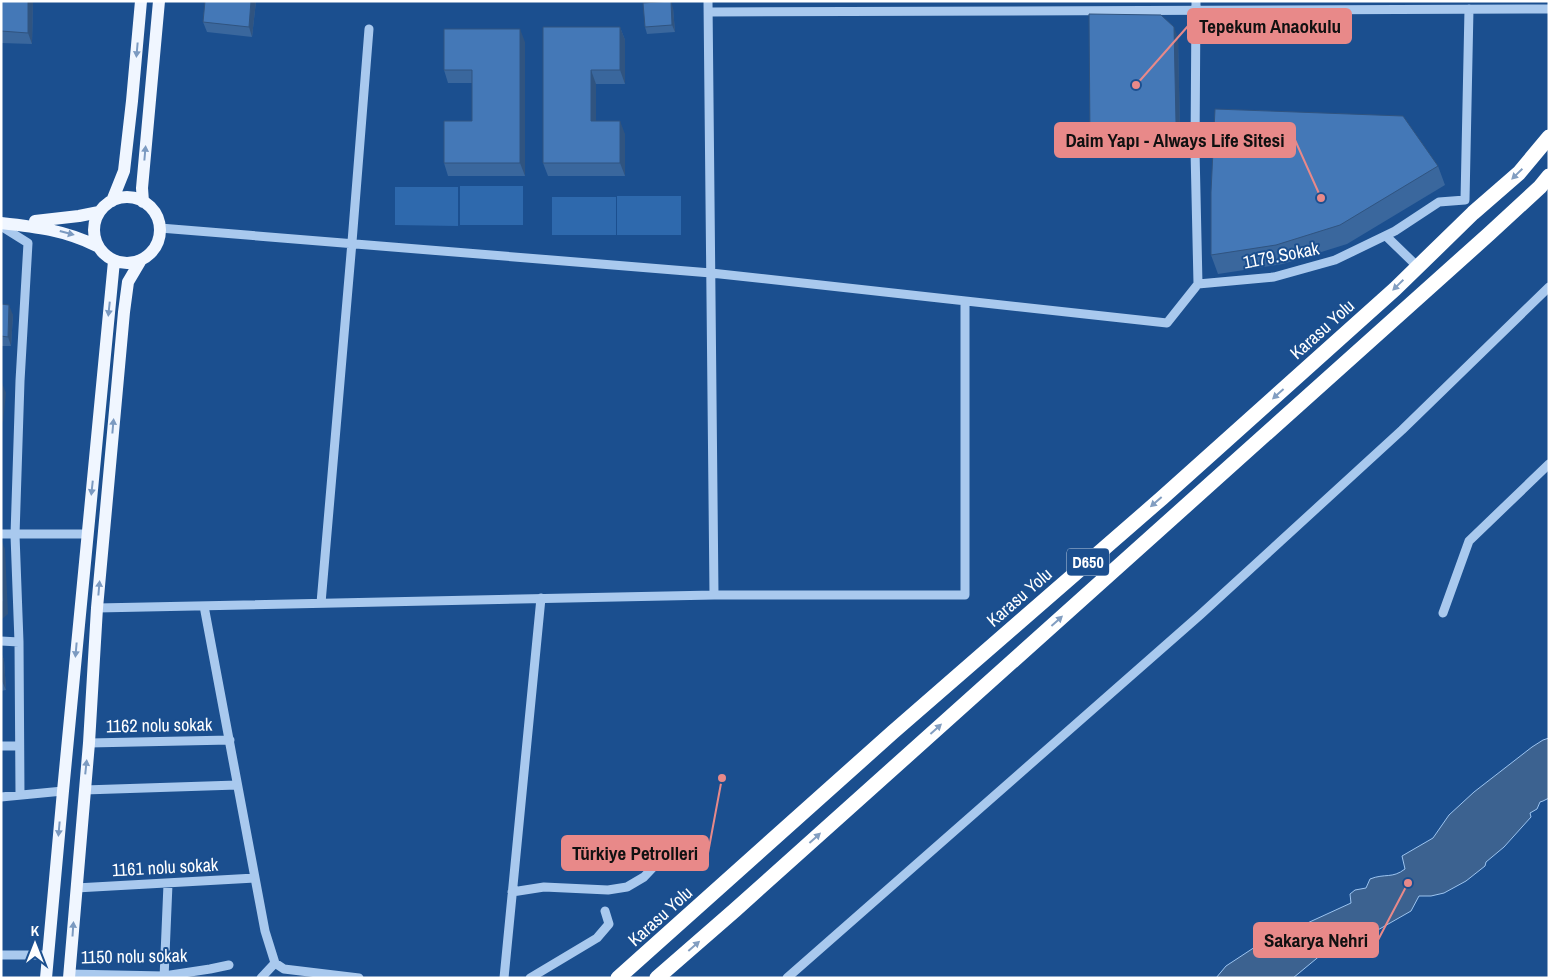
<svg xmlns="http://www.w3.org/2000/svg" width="1550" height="979" font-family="'Archivo Narrow',sans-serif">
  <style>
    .green { fill: #2e69ad }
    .water { fill: #3c6290; stroke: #9cc4f0 }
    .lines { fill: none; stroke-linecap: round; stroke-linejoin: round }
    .minor { stroke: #a9c9ee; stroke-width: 9 }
    .major { stroke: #f0f6ff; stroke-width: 12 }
    .highway { stroke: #fff; stroke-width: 15 }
    .wall { fill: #3a679d }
    .shaded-wall { fill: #305480 }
    .building { fill: #4478b7; stroke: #305480 }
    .oneway { fill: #7b9ac1 }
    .oneway2 { fill: #829ec1 }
    .labels { text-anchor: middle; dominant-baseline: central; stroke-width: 4; stroke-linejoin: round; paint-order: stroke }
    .shield { fill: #1b4f8f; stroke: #bbcadd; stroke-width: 1 }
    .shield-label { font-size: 16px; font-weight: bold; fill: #fff }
    .street-label { font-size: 18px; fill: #fff; stroke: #1b4f8f }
    .leader { fill: none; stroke: #e88989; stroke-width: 2 }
    .callout-dot { fill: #e88989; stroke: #1b4f8f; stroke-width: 2 }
    .callout { fill: #e88989; stroke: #e88989; stroke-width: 2 }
    .callout-label { font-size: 19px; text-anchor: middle; font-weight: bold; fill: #111 }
  </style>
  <rect width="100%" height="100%" fill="#1b4f8f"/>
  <path class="green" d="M460 186H523V225H460Z
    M395 187H458V226L395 225Z
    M617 196H681V235H617Z
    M552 197H616V235H552Z"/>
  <path class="water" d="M1549 738V798L1543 801 1540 802 1537 809 1530 813 1531 817 1504 847 1486 862 1485 866 1466 881 1444 893 1431 896H1419L1411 911 1376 931 1374 939 1344 955 1322 954 1293 978H1216L1226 966 1255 947 1351 903 1350 894 1355 890 1366 888 1370 879C1385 873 1392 879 1405 869L1402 856 1433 838 1449 815 1474 792 1532 747 1543 740Z"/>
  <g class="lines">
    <path class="minor" d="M708 1 714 595
      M1196 1 1195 150 1198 284 1274 277 1335 260 1395 231 1439 202 1465 200 1469 9
      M709 12 1549 9
      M1 226 28 243 20 381 15 535 19 642 20 795
      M160 228 711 273 1167 323 1198 284
      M1386 236 1418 267
      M1 534H87
      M321 603 352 242 369 29
      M204 606 265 931 275 963 284 969 359 978
      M97 608 714 595H965V301
      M1443 613 1469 541 1549 464
      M1 641 19 642
      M89 743 230 740
      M1 746H18
      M84 790 237 785
      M1 797 63 791
      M76 888 255 878
      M512 892 544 887 608 890 627 887 644 877 662 858
      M1 955H48
      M69 974 164 976 210 969 229 965
      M164 978 168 884
      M261 978 275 963
      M504 978 541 598
      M530 978 597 938 609 924 605 911
      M787 978 1200 615 1402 430 1549 287"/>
    <path class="major" d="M94 230a33 33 0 1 1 66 0a33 33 0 1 1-66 0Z
      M112 201 124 171 132 101 141 1
      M143 202 142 188 159 1
      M35 221 79 216 99 212
      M1 223C37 227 64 230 97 246
      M46 978 63 791 114 261
      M69 978 89 743 97 608 124 312 128 282 141 260"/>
    <path class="highway" d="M618 978 893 732 1162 498 1395 289 1473 213 1519 173 1549 137
      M657 978 735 910 1489 234 1540 187 1549 176"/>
  </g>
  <path class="wall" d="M1 1H33L32 44 1 43Z
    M256 1 252 37 207 32 203 22Z
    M673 8 675 32 647 34 645 27Z
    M543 27H620L625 40V84H596V121L625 134V176H548L543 163Z
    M1178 38 1180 133 1165 148 1094 149 1090 138Z
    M525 42V176H448L444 163 472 121V83H448L444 70Z
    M1438 166 1445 185 1347 244 1283 264 1218 274 1211 255Z
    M1 304 13 315 11 346H1Z
    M1 652 4 660 6 690 1 691Z"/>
  <path class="shaded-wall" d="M28 1H33L32 44 28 33Z
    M251 1H256L252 37 249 27Z
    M671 1 673 8 675 32 672 25Z
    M620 27 625 40V84L620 70Z
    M1174 27 1178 38 1180 133 1165 148 1162 138Z
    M520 29 525 42V176L520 163Z
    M591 70 596 84V134L591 121Z
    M620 121 625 134V176L620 163Z
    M9 305 13 315 11 346 8 337Z
    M2 383 6 393 3 423 1 418Z
    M1 539 5 549 8 614 1 620Z
    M1 652 4 660 6 690 2 681Z"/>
  <path class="building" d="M1 1H28V33L1 31Z
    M205 1H251L249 27 203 22Z
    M671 1 672 25 645 27 643 3Z
    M1089 14 1161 15 1174 27 1176 122 1162 138H1090Z
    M543 27H620V70H591V121H620V163H543Z
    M444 29H520V163H444V121H472V70H444Z
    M1215 109 1403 116 1438 166 1340 225 1276 245 1211 255V192Z
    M1 304 9 305 8 337 1 336Z
    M1 559 3 601 1 602Z"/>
  <defs><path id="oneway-solid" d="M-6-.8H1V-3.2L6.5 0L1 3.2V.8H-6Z" transform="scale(1.25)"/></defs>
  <g class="oneway">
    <use href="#oneway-solid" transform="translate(137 50) rotate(95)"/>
    <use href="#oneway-solid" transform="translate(145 153) rotate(-85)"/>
    <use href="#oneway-solid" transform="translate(67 233) rotate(15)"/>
    <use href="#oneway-solid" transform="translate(109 309) rotate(96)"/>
    <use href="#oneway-solid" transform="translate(113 426) rotate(-85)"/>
    <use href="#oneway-solid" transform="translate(92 488) rotate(96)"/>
    <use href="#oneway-solid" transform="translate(99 588) rotate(-85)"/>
    <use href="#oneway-solid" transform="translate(76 650) rotate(95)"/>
    <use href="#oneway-solid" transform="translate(86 767) rotate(-84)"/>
    <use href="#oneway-solid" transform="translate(59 829) rotate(95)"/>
    <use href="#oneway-solid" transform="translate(73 929) rotate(-86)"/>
  </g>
  <g class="oneway2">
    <use href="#oneway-solid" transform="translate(1517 174) rotate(136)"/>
    <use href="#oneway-solid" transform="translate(1398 285) rotate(136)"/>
    <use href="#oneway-solid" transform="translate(1278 394) rotate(138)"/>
    <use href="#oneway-solid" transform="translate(1156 502) rotate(139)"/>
    <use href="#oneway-solid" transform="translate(1057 621) rotate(-42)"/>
    <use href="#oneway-solid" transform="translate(936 729) rotate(-42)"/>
    <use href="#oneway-solid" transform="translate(815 838) rotate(-42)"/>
    <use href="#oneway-solid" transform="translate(694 946) rotate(-41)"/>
  </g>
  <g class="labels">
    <rect class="shield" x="1067" y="548.5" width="42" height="27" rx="4"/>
    <g class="shield-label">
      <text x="1088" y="562">D650</text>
    </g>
    <g class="street-label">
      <text transform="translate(1281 255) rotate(-11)">1179.Sokak</text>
      <text transform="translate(1322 329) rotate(-42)">Karasu Yolu</text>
      <text transform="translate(1019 597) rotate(-41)">Karasu Yolu</text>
      <text transform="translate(159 725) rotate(-1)">1162 nolu sokak</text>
      <text transform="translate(165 867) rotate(-3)">1161 nolu sokak</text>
      <text transform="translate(660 916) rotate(-42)">Karasu Yolu</text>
      <text transform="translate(134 956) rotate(-1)">1150 nolu sokak</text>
    </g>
  </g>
  <path class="leader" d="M1136 85L1188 26M1321 198L1295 140M722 778L708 853M1408 883L1378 940"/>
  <g class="callout-dot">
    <circle cx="1136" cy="85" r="5"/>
    <circle cx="1321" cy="198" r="5"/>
    <circle cx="722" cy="778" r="5"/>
    <circle cx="1408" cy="883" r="5"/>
  </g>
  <g class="callout">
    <rect x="1188" y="9" width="163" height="34" rx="5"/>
    <rect x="1055" y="123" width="240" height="34" rx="5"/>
    <rect x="562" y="836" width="146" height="34" rx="5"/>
    <rect x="1254" y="923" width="124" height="34" rx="5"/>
  </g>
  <g class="callout-label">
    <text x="1270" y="33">Tepekum Anaokulu</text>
    <text x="1175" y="147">Daim Yapı - Always Life Sitesi</text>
    <text x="635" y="860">Türkiye Petrolleri</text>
    <text x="1316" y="947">Sakarya Nehri</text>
  </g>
  <rect width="1550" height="979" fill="none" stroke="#ffffff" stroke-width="5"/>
  <g transform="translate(35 944)" stroke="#1b4f8f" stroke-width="4" paint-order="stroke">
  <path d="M0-4L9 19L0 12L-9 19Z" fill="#ffffff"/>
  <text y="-8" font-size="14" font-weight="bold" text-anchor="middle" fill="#ffffff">K</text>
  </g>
</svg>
